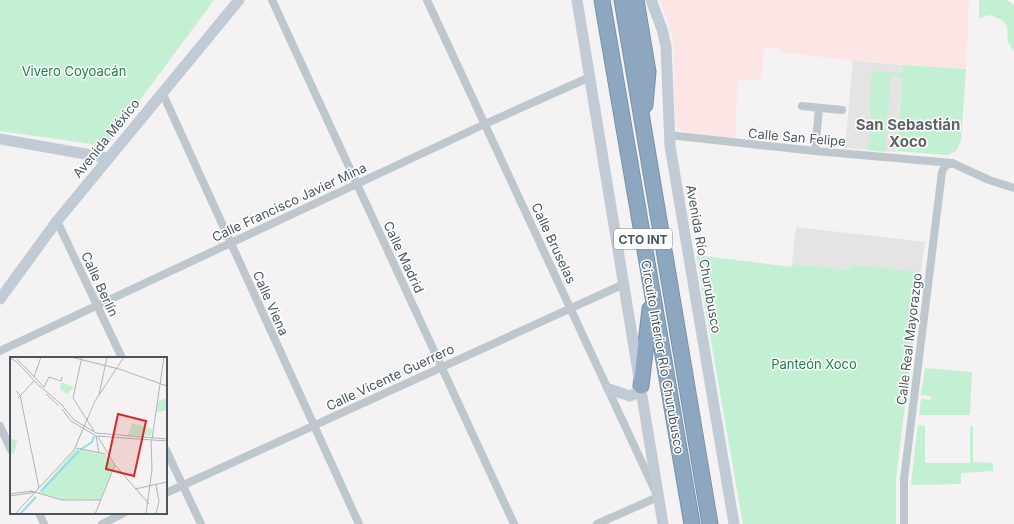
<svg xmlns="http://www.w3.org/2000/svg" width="1014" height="524" font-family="Inter,sans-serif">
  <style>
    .education { fill: #e5e3e4 }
    .medical { fill: #fbe6e5 }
    .green { fill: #c3efd2 }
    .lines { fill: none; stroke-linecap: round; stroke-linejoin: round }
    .highway-casing { stroke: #7792ab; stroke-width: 17 }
    .street { stroke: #bec7ce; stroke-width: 8 }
    .secondary { stroke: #c1cbd5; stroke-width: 11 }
    .highway { stroke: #8ca7bf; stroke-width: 15 }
    .labels { text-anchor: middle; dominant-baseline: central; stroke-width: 3; stroke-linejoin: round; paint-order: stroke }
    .shield { fill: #fff; stroke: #80898f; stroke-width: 1 }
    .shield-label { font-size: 12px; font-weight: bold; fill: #4a565f }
    .park-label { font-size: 13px; fill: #1a8148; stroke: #fff }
    .street-label { font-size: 13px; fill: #4a565f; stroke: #fff }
    .quarter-label { font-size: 15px; font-weight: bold; fill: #5f6367; stroke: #fff }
    .inset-river { fill: none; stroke: #92ddeb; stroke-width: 2 }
    .inset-road { fill: none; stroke: #b0b4b7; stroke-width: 1 }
    .view { fill: #d62828; fill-opacity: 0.15; stroke: #d62828; stroke-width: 2 }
    .inset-edge { fill: none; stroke: #4a565f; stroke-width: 2 }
  </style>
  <rect width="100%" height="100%" fill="#f4f2f2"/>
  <path class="education" d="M853 61 903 65 896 152 845 148Z
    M796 227 925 242 921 272 851 264 850 270 792 264Z"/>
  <path class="medical" d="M660 0H969L966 69 857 61 780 52V49L764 48 761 80H738L735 139 684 132 678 128 675 123 673 38Z"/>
  <path class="green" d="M0 0H214L106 146 0 131Z
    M979 0H1007L1014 5V52L1008 42 1007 26 1002 20 990 15 979 18Z
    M903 65 966 69 961 141 956 151 948 155 897 151 902 77 891 76 890 84 885 152 868 150 871 110H869L872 71 902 73Z
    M696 255 791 267 792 264 850 270 851 264 921 272 896 479V524H743Z
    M925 368 972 372 970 415H919L921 399 930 400 931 396 921 395Z
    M918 425 925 426V463H970V426H973V462L993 463V471L961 473V484L911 485Z"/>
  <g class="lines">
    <defs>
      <path id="highway" d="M602 0 692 524
        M622 0 710 524
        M636 0 648 72 645 105
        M641 386 650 309"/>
    </defs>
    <use href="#highway" class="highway-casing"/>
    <path class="street" d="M272 0 514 524
      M427 0 658 497 597 524
      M162 92 359 524
      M802 106 842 110
      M669 135 815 151 952 163 989 180 1014 188
      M815 151 819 108
      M57 221 122 358
      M0 351 485 124 590 77
      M0 426 11 450
      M166 450 201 524
      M166 493 624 284
      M39 513 44 524
      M102 524 124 513
      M904 524V479L942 172 945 166 952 163"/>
    <path class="secondary" d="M577 0 663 524
      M651 0 662 29 666 46 670 146 734 524
      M0 139 108 158
      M0 299 57 221 239 0
      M609 389 630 396 638 392 641 386"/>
    <use href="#highway" class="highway"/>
  </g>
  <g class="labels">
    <rect class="shield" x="614" y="229" width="58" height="20" rx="3"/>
    <g class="shield-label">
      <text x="643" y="239">CTO INT</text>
    </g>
    <g class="park-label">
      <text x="74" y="71">Vivero Coyoacán</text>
      <text x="814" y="364">Panteón Xoco</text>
    </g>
    <g class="street-label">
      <text transform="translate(797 137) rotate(5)">Calle San Felipe</text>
      <text transform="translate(106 138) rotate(-51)">Avenida México</text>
      <text transform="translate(289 202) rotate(-25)">Calle Francisco Javier Mina</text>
      <text transform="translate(554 243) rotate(65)">Calle Bruselas</text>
      <text transform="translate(404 257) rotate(65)">Calle Madrid</text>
      <text transform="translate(704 259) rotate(80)">Avenida Río Churubusco</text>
      <text transform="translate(100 284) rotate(65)">Calle Berlín</text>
      <text transform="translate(271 303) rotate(66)">Calle Viena</text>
      <text transform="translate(909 339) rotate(-83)">Calle Real Mayorazgo</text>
      <text transform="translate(663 357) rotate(80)">Circuito Interior Río Churubusco</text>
      <text transform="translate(390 377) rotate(-25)">Calle Vicente Guerrero</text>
    </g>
    <g class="quarter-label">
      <text x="908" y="124">San Sebastián<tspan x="908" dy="17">Xoco</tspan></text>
    </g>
  </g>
  <g transform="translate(10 357)">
    <rect width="157" height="157" fill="#f4f2f2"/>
    <path d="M51 25 64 30 57 37 50 32ZM157 40V53L147 55 148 45ZM122 66 142 72 141 79 118 78ZM0 82 7 83 4 97H0ZM66 92 96 98 105 108 90 143 51 142 28 136Z" fill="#c3efd2"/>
    <path class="inset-river" d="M70 93 82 85 84 79M31 134 69 94M10 157 26 140"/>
    <path class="inset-road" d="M61 0 109 12 157 29M72 0 63 41 84 74M0 1 7 5 30 30M7 2 34 30M24 20 31 0M30 29 51 47 64 63 86 76 157 82M34 30 39 20 51 24 52 20M6 34 10 38 29 131M36 37 49 49M89 38 97 0M8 41 24 24M52 52 61 64 86 79 157 84M86 79 89 96M88 80 105 108 139 147M142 82 154 0M66 91 96 97M146 128 149 144 146 157M125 132 157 125M21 134 52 143H91M0 137 22 134M0 139 27 135M5 157 64 93 85 44 114 0M85 157 105 108M136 157 142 112 141 83"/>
    <path class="view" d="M108 57 136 64 124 119 96 112Z"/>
    <rect width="157" height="157" class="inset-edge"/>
  </g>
</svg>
